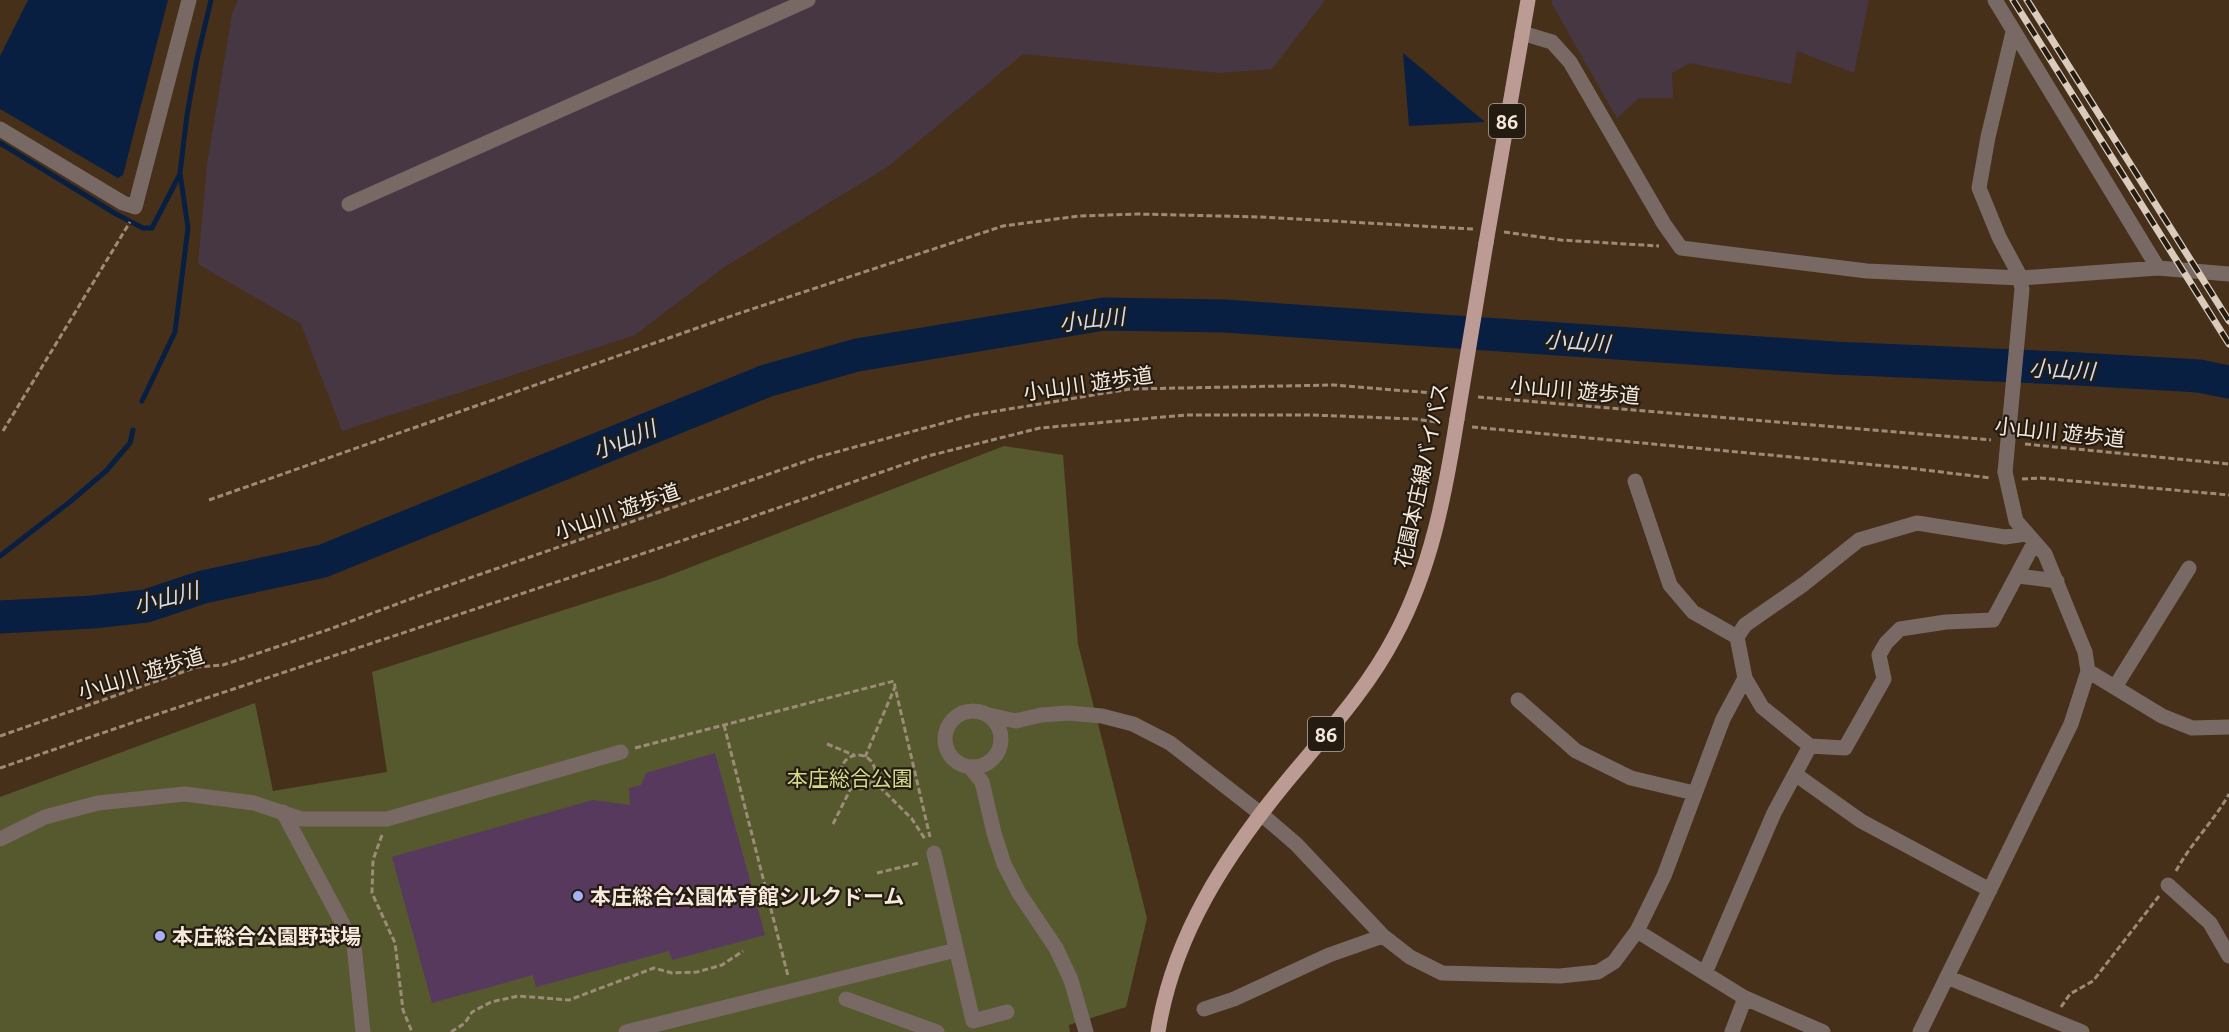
<svg xmlns="http://www.w3.org/2000/svg" width="2229" height="1032" font-family="Ubuntu,'Noto Sans JP',sans-serif">
  <style>
    .industrial { fill: #473743 }
    .green { fill: #55592d }
    .water { fill: #081f42 }
    .lines { fill: none; stroke-linecap: round; stroke-linejoin: round }
    .stream { stroke: #081f42; stroke-width: 5 }
    .river { stroke: #081f42; stroke-width: 33 }
    .building { fill: #58395e }
    .path { stroke: #9d8b79; stroke-width: 3; stroke-dasharray: 6 3; stroke-linecap: butt }
    .minor { stroke: #796965; stroke-width: 15 }
    .major { stroke: #bb9b94; stroke-width: 15 }
    .rail-casing { stroke: #dacbbd; stroke-width: 7 }
    .rail { stroke: #241b11; stroke-width: 4.5; stroke-dasharray: 14; stroke-linecap: butt }
    .minor-bridge { stroke: #796965; stroke-width: 15 }
    .major-bridge { stroke: #bb9b94; stroke-width: 15 }
    .poi-dot { fill: #a6b1fc; stroke: #241b11; stroke-width: 2 }
    .labels { text-anchor: middle; dominant-baseline: central; stroke-width: 4.5; stroke-linejoin: round; paint-order: stroke }
    .shield { fill: #241b11; stroke: #b7aa9e; stroke-width: 1.5 }
    .shield-label { font-size: 20px; font-weight: bold; fill: #f6e8db }
    .street-label { font-size: 21px; fill: #f6e8db; stroke: #241b11 }
    .park-label { font-size: 21px; fill: #d3db8b; stroke: #241b11 }
    .poi-label { font-size: 21px; font-weight: bold; fill: #f6e8db; stroke: #241b11; text-anchor: start }
    .water-label { font-size: 22px; font-style: italic; fill: #cbddf7; stroke: #241b11 }
  </style>
  <rect width="100%" height="100%" fill="#46301a"/>
  <path class="industrial" d="M238 0H1325L1272 69 1219 73 1023 54 889 166 723 268 635 335 342 431 301 324 198 264 207 164 232 14Z
    M1552 0H1869L1854 73 1797 51 1791 84 1690 63 1672 73 1673 98H1639L1617 118 1552 4Z"/>
  <path class="green" d="M1004 446 1063 455 1078 644 1147 918 1126 1007 1069 1025 1070 1032H0V797L255 703 273 791 387 772 372 672 660 579Z"/>
  <path class="water" d="M28 0H168L123 175 118 178 0 109V56Z
    M1403 53 1485 122 1409 126Z"/>
  <g class="lines">
    <path class="stream" d="M0 143 116 214 143 228H152L180 174
      M142 401 175 332 188 228 180 173 187 115 197 59 211 0
      M0 556 71 501 106 471 130 443 133 430"/>
    <path class="river" d="M0 617 93 612 146 606 203 587 323 561 766 381 857 355 1104 314 1224 316 1834 358 2062 368 2199 376 2229 382"/>
  </g>
  <path class="building" d="M715 753 765 935 672 960 669 951 536 987 533 975 432 1003 392 857 593 800 630 805 629 788 641 785 646 773Z"/>
  <g class="lines">
    <path class="path" d="M1504 232 1561 240 1659 246
      M1478 397 1991 440
      M1472 427 1908 468 1991 478
      M3 431 130 222
      M2025 444 2229 464
      M2022 479 2040 478 2229 495
      M209 500 734 315 1003 226 1079 216 1138 214 1261 217 1473 229
      M724 725 788 976
      M0 736 197 667 223 665 330 629 432 591 818 457 973 415 1130 389 1334 385 1444 394
      M827 744 854 755
      M635 748 894 681 895 687
      M841 772a17 17 0 1 1 34 0a17 17 0 1 1-34 0Z
      M865 757 895 687 930 837
      M0 768 158 714 714 530 928 456 1040 428 1186 415H1312L1416 419 1442 423
      M873 780 912 819 925 839
      M833 824 851 788
      M382 835 373 860 372 893 395 943 403 1010 412 1032
      M2176 871C2191 843 2214 821 2229 794
      M877 873 919 863
      M2061 1007 2070 994 2093 981 2159 896
      M451 1032 465 1023 472 1012 491 1002 518 996 569 1000 654 968 672 973 697 972 722 965 743 951"/>
    <path class="minor" d="M1995 0 2158 268
      M2013 32 1988 137 1979 188 1999 237 2021 278V285
      M1522 33 1552 42 1570 62 1664 224 1681 248 1867 271 2021 278 2158 268 2229 274
      M0 129 123 203 135 207 189 0
      M349 204 808 0
      M1635 481 1670 585 1693 612 1737 637
      M2018 576 2057 581
      M2088 671 2162 716 2192 728 2229 727
      M2115 687 2189 568
      M1518 700 1576 751 1631 778 1694 793
      M945 739a28 28 0 1 1 56 0a28 28 0 1 1-56 0Z
      M989 715 1016 721 1041 715 1068 713 1102 716 1133 724 1170 743 1261 814 1296 844 1383 936 1410 957 1442 973 1560 976 1598 972 1614 962 1637 931 1664 876 1723 719 1745 678 1737 637 1745 625 1804 584 1859 540 1917 523 2005 537 2026 534
      M1810 746 1845 748 1884 679 1879 655 1886 643 1900 629 1946 622 1993 620 2034 543
      M970 767 982 782 994 833 1004 864 1019 893 1056 948 1071 980 1086 1032
      M1795 774 1861 821 1990 890
      M283 812 354 945 363 1032
      M0 839 45 817 98 803 185 794 254 803 302 819H387L621 752
      M934 853 973 1021 1007 1012
      M2168 885 2210 923 2229 956
      M1637 931 1745 998 1823 1032
      M1705 973 1774 813 1810 746 1762 707 1745 678
      M1947 977 2082 1032
      M846 999 937 1032
      M1204 1009 1234 999 1329 955 1383 936
      M626 1032 956 950
      M1732 1032 1745 998
      M1920 1032 2071 724 2088 671 2085 652 2045 554 2016 521 2005 472"/>
    <path class="major" d="M1486 243 1528 0
      M1158 1032C1173 936 1226 855 1287 781 1325 735 1367 690 1395 636 1431 569 1445 494 1457 419"/>
    <defs>
      <path id="rail" d="M2013 0 2229 344
        M2027 0 2229 321"/>
    </defs>
    <use href="#rail" class="rail-casing"/>
    <use href="#rail" class="rail"/>
    <path class="minor-bridge" d="M2005 472 2022 289"/>
    <path class="major-bridge" d="M1457 419 1486 243"/>
  </g>
  <g class="poi-dot">
    <circle cx="578" cy="896" r="6"/>
    <circle cx="160" cy="936" r="6"/>
  </g>
  <g class="labels">
    <g class="shield">
      <rect x="1489" y="104" width="36" height="34" rx="4.5"/>
      <rect x="1308" y="717" width="36" height="34" rx="4.5"/>
    </g>
    <g class="shield-label">
      <text x="1507" y="121">86</text>
      <text x="1326" y="734">86</text>
    </g>
    <g class="street-label">
      <text transform="translate(1088 383) rotate(-8)">小山川 遊歩道</text>
      <text transform="translate(1575 390) rotate(5)">小山川 遊歩道</text>
      <text transform="translate(2060 432) rotate(6)">小山川 遊歩道</text>
      <text transform="translate(1421 475) rotate(-78)">花園本庄線バイパス</text>
      <text transform="translate(617 511) rotate(-19)">小山川 遊歩道</text>
      <text transform="translate(141 673) rotate(-17)">小山川 遊歩道</text>
    </g>
    <g class="park-label">
      <text x="850" y="778">本庄総合公園</text>
    </g>
    <g class="poi-label">
      <text x="590" y="896">本庄総合公園体育館シルクドーム</text>
      <text x="172" y="936">本庄総合公園野球場</text>
    </g>
    <g class="water-label">
      <text transform="translate(1092 319) rotate(-6)">小山川</text>
      <text transform="translate(1577 341) rotate(4)">小山川</text>
      <text transform="translate(2062 369) rotate(3)">小山川</text>
      <text transform="translate(624 439) rotate(-22)">小山川</text>
      <text transform="translate(166 597) rotate(-14)">小山川</text>
    </g>
  </g>
</svg>
